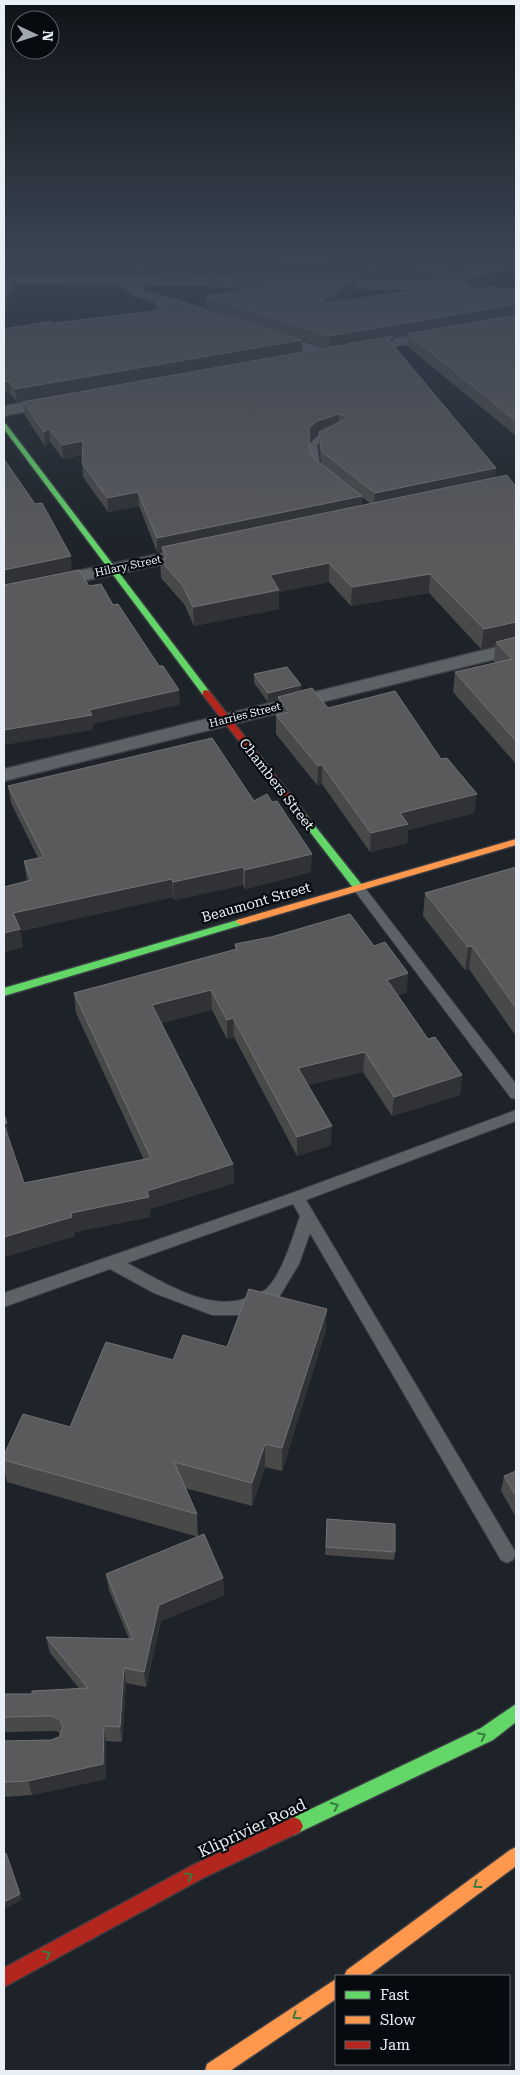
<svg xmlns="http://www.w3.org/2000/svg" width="520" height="2075" font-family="'Roboto Serif',serif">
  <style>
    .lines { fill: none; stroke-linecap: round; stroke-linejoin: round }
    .lane-casing { stroke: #3a3d43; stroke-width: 2 }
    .street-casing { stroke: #3a3d43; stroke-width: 3 }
    .fast-casing { stroke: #3a3d43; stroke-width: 3 }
    .slow-casing { stroke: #3a3d43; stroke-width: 3 }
    .jam-casing { stroke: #3a3d43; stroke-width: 3 }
    .lane { fill: #5d6267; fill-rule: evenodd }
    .street { fill: #5d6267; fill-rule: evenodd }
    .fast { fill: #63d668; fill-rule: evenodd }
    .slow { fill: #ff974d; fill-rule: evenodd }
    .jam { fill: #b3261e; fill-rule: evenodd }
    .wall { fill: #49494a; fill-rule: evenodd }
    .shaded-wall { fill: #303235 }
    .building { fill: #5a5a5d; stroke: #717275 }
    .oneway { stroke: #3a7b40 }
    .labels { text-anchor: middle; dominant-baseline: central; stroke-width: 4.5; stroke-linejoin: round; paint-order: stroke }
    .far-street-label { font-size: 11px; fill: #e9eff7; stroke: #070b10 }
    .street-label { font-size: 14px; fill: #e9eff7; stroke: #070b10 }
    .near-street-label { font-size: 16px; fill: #e9eff7; stroke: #070b10 }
  </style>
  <rect width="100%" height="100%" fill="#1d2329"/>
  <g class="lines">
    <defs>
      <path id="lane" d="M337 430 340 431V435L323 440 317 445 320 467 326 473 319 475 312 468 309 445 317 436Z
        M358 883 362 884 516 1084V1099L511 1098 354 890 352 887Z
        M516 1110V1121L306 1200 513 1548 516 1554 513 1560 507 1563 501 1560 310 1233 299 1264 278 1299 242 1315H212L154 1293 110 1269 4 1307V1293L292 1193ZM293 1204 300 1216C293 1236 282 1275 266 1289 263 1292 257 1294 252 1296 212 1315 163 1282 127 1263Z"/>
      <path id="street" d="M405 261H424L456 273 497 261H516V264L466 279 464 282 431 289H319L312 285 319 281H430L442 277Z
        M4 275 270 279 277 283 270 287 137 285 145 290 206 310 208 313 201 317 135 296 121 285 4 283Z
        M442 330 447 331 449 334 447 337 357 353 350 349 357 345Z
        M269 331 333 351 335 354 328 358 264 338 262 335Z
        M60 396 68 401 65 404 4 416V406Z
        M198 546 204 547 207 551 204 555 4 598V586Z
        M516 642V654L4 781V769Z"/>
      <path id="fast" d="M4 423 6 424 209 691V695H203L4 429Z
        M300 810 303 811 362 885 363 887 362 889H354L297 815 295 813Z
        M241 919 246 922 245 924 4 996V988Z
        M516 1704V1722L493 1740 300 1832 294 1835 288 1832 285 1826 288 1820 481 1728Z"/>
      <path id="slow" d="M516 839V845L245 924 241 925 236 922 237 920Z
        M516 1847V1866L368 1976H344L347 1970 510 1850Z
        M336 1979V1999L230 2071H205L207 2064Z"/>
      <path id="jam" d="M206 690 209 691 303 811 305 813 303 815H297L203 695V691Z
        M294 1817 300 1820 303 1826 300 1832 203 1878 4 1987V1968L191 1866Z"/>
    </defs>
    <use href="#lane" class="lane-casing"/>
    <use href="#street" class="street-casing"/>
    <use href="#fast" class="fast-casing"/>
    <use href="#slow" class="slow-casing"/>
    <use href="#jam" class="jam-casing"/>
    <use href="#lane" class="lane"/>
    <use href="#street" class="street"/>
    <use href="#fast" class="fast"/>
    <use href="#slow" class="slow"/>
    <use href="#jam" class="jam"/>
  </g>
  <path class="wall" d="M117 261H388L387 268 372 279H355V291L339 301 477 289 500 290 516 288V436L407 346 408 334 393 337 392 345 495 478 516 487V764L453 692 455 672 495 663 494 662 495 645 481 649 429 593 351 606 329 582 279 592V609L194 626 184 604 161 578 160 560 163 559 162 551 157 552 139 506 108 512 83 477 82 463V455L63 459 50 442 45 446 25 416 23 402 328 348 206 308 205 296 244 290 234 289V277L170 276 117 265ZM319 433V446L321 463 310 455V441L316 434ZM362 497 371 504 361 506Z
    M156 303 302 340V352L17 402 10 394H8L4 389V329L157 311Z
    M254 674 301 691 328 708 474 813 408 830 407 843 370 852 322 784 317 785 276 734V715H277L278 699 268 702 254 683Z
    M8 786 254 801 311 872 245 889 243 885 174 900 173 897 20 931 23 947 4 952V887L27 881 24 861 38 858 11 803Z
    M516 867V1036L469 969 465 970 423 916 425 893Z
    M235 944 374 946 408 973 406 993 398 995 428 1039 462 1075 460 1095 392 1116 363 1072 308 1085 331 1145 297 1156 234 1037 227 1039 212 1010 161 1023 233 1164 234 1183 150 1209V1217L74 1232 75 1236 4 1257 10 1143 24 1183 144 1160 76 1013 74 993 235 949Z
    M327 1309 325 1333 282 1471 265 1467 252 1506 185 1488 197 1514 198 1537 223 1578 224 1595 161 1621 146 1687 126 1683 122 1742 106 1741V1779L32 1795 4 1797V1741L51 1740 59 1737 61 1734 56 1731 4 1732V1694H32L79 1688 50 1653 46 1637 129 1639 109 1590 106 1574 198 1537 7 1482 4 1468V1455L70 1427 173 1360 227 1347Z
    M516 1471V1517L501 1491 504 1476Z
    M327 1519 395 1552 394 1560 325 1555Z"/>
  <path class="shaded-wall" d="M378 261H388L387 268 372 279V265Z
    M15 275 16 286 4 317V302Z
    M355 279V291L317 316 318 304Z
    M516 304V316L393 337 392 349 329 348 330 336Z
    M302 340V352L17 402 15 389Z
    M9 381 10 394H8L6 382Z
    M339 414 338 427 316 434 309 442V428L317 421Z
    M49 429 50 442 45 446 44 432Z
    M83 441 84 454 63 459 62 445Z
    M496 468 495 482 374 507 375 493Z
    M138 492 139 506 108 512 107 498Z
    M362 496 361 509 162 547V551L157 552V538Z
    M71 556 72 570 4 584V570Z
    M329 563V582L279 592V609L194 626 193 607 270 575Z
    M430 574 429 593 351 606 352 587Z
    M516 622V641L496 642 495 645 481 649 484 629Z
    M301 685V693L278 697V699L268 702V693Z
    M179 690 180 705 93 724V730L4 745V730L89 710Z
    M322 765V784L317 785 318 766Z
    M477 794 474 813 408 830 407 843 370 852 371 833 400 813Z
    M312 854 311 872 245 889V870Z
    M243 867V885L174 900 173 882Z
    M172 879 173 897 20 931 23 947 4 952V933L13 913Z
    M472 946 469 969 465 970 468 947Z
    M408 973 406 993 386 999 387 980Z
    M211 990 212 1010 153 1025 152 1005Z
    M233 1018 234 1037 227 1039V1020Z
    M365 1052 363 1072 297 1088 298 1068Z
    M462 1075 460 1095 392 1116 394 1097Z
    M7 1123 10 1143 4 1124Z
    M332 1126 331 1145 297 1156V1137Z
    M233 1164 234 1183 150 1209V1217L74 1232 75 1236 4 1257V1237L71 1213 147 1191Z
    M327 1309 325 1333 282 1471V1448Z
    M265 1444V1467L252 1506V1483Z
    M223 1578 224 1595 161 1621 146 1687 144 1672 159 1605Z
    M124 1668 126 1683 122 1742 120 1727Z
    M104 1726 106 1741V1779L32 1795 28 1781Z
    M8 1860 22 1900 4 1909V1902Z"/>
  <path class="building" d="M167 261H378L372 265Z
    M4 275H15L4 302Z
    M234 277 355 279 318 304 467 283 477 289 495 286 500 290 516 288V304L330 336 205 296 279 285Z
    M177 300 302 340 15 389 9 381 6 382 4 379V329L51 321 53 323 163 310 156 303Z
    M516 315V421L408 334Z
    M393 336 389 340 496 468 375 493 322 452 319 432 348 418 339 414 317 421 309 428 310 455 362 496 157 538 138 492 107 498 82 463 83 441 62 445 49 429 44 432 23 402Z
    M4 459 35 504 42 503 71 556 4 570Z
    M507 475 516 487V622L484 629 430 574 352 587 329 563 270 575 279 590 193 607 183 586 160 560 166 558 162 547Z
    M79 570 89 586 101 584 113 605 118 604 159 666H163L179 690 89 710 92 715 4 730V585Z
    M516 637V741L455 672 512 659 496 642Z
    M287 667 301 685 268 693 254 674Z
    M312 688 328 708 395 691 441 759 447 758 477 794 400 813 408 824 371 833 322 765 318 766 276 715 289 712 278 697Z
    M212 738 254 801 267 794 272 802 277 801 312 854 245 870 243 867 173 882 172 879 13 913 20 929 4 933V887L31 880 24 861 44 857 8 786Z
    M516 867V1008L472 946 468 947 425 893Z
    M350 914 374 946 385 942 408 973 387 980 428 1039 435 1037 462 1075 394 1097 365 1052 298 1068 332 1126 297 1137 233 1018 227 1020 211 990 152 1005 233 1164 147 1191 149 1197 71 1213 72 1217 4 1237V1125L24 1183 151 1158 74 993 237 949 235 944 271 937Z
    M4 1114 7 1123 4 1124Z
    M249 1289 327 1309 282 1448 265 1444 252 1483 174 1462 197 1514 4 1460V1455L23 1414 70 1427 106 1342 173 1360 183 1335 227 1347Z
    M516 1471V1496L504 1476Z
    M327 1519 395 1524V1552L326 1547Z
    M204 1534 223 1578 159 1605 144 1672 124 1668 120 1727 104 1726 103 1764 28 1781 4 1782V1741L51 1740 59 1737 63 1727 60 1720 52 1716 4 1717V1694H32V1691L88 1688 46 1637 133 1639 106 1574Z
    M6 1853 20 1894 4 1902V1854Z"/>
  <defs><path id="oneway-chevron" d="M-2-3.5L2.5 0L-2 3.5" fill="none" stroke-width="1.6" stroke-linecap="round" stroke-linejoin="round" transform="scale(1.25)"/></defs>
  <g class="oneway">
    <use href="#oneway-chevron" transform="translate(482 1736) rotate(-27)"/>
    <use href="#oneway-chevron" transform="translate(335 1806) rotate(-25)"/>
    <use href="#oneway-chevron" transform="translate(189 1876) rotate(-29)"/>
    <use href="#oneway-chevron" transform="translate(477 1885) rotate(144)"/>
    <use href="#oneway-chevron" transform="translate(47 1954) rotate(-29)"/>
    <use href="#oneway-chevron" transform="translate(296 2016) rotate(147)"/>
  </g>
  <linearGradient id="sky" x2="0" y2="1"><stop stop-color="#101317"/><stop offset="0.47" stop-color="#3a4554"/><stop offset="1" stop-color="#3a4554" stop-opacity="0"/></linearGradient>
  <rect width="520" height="552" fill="url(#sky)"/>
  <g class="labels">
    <g class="far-street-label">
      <text transform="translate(128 566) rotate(-12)">Hilary Street</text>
      <text transform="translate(245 715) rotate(-14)">Harries Street</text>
    </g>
    <g class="street-label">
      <text transform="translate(277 784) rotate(52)">Chambers Street</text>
      <text transform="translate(256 902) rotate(-16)">Beaumont Street</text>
    </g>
    <g class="near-street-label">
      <text transform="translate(252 1828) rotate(-25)">Kliprivier Road</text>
    </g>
  </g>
  <rect width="520" height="2075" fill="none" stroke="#e9eff7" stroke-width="10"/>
  <rect x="335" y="1975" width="175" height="90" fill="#070b10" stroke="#61666c"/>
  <rect x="345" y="1991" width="25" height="8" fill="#63d668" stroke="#61666c"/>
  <text x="380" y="2000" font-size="15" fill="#e9eff7">Fast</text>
  <rect x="345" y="2016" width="25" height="8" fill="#ff974d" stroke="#61666c"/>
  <text x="380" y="2025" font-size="15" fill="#e9eff7">Slow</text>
  <rect x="345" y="2041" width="25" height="8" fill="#b3261e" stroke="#61666c"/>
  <text x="380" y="2050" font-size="15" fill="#e9eff7">Jam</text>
  <g transform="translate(35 35) rotate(94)"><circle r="24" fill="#070b10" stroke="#61666c"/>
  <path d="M0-4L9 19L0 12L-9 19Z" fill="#a2a8af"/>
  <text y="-8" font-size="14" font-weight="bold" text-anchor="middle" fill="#e9eff7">N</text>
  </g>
</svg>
